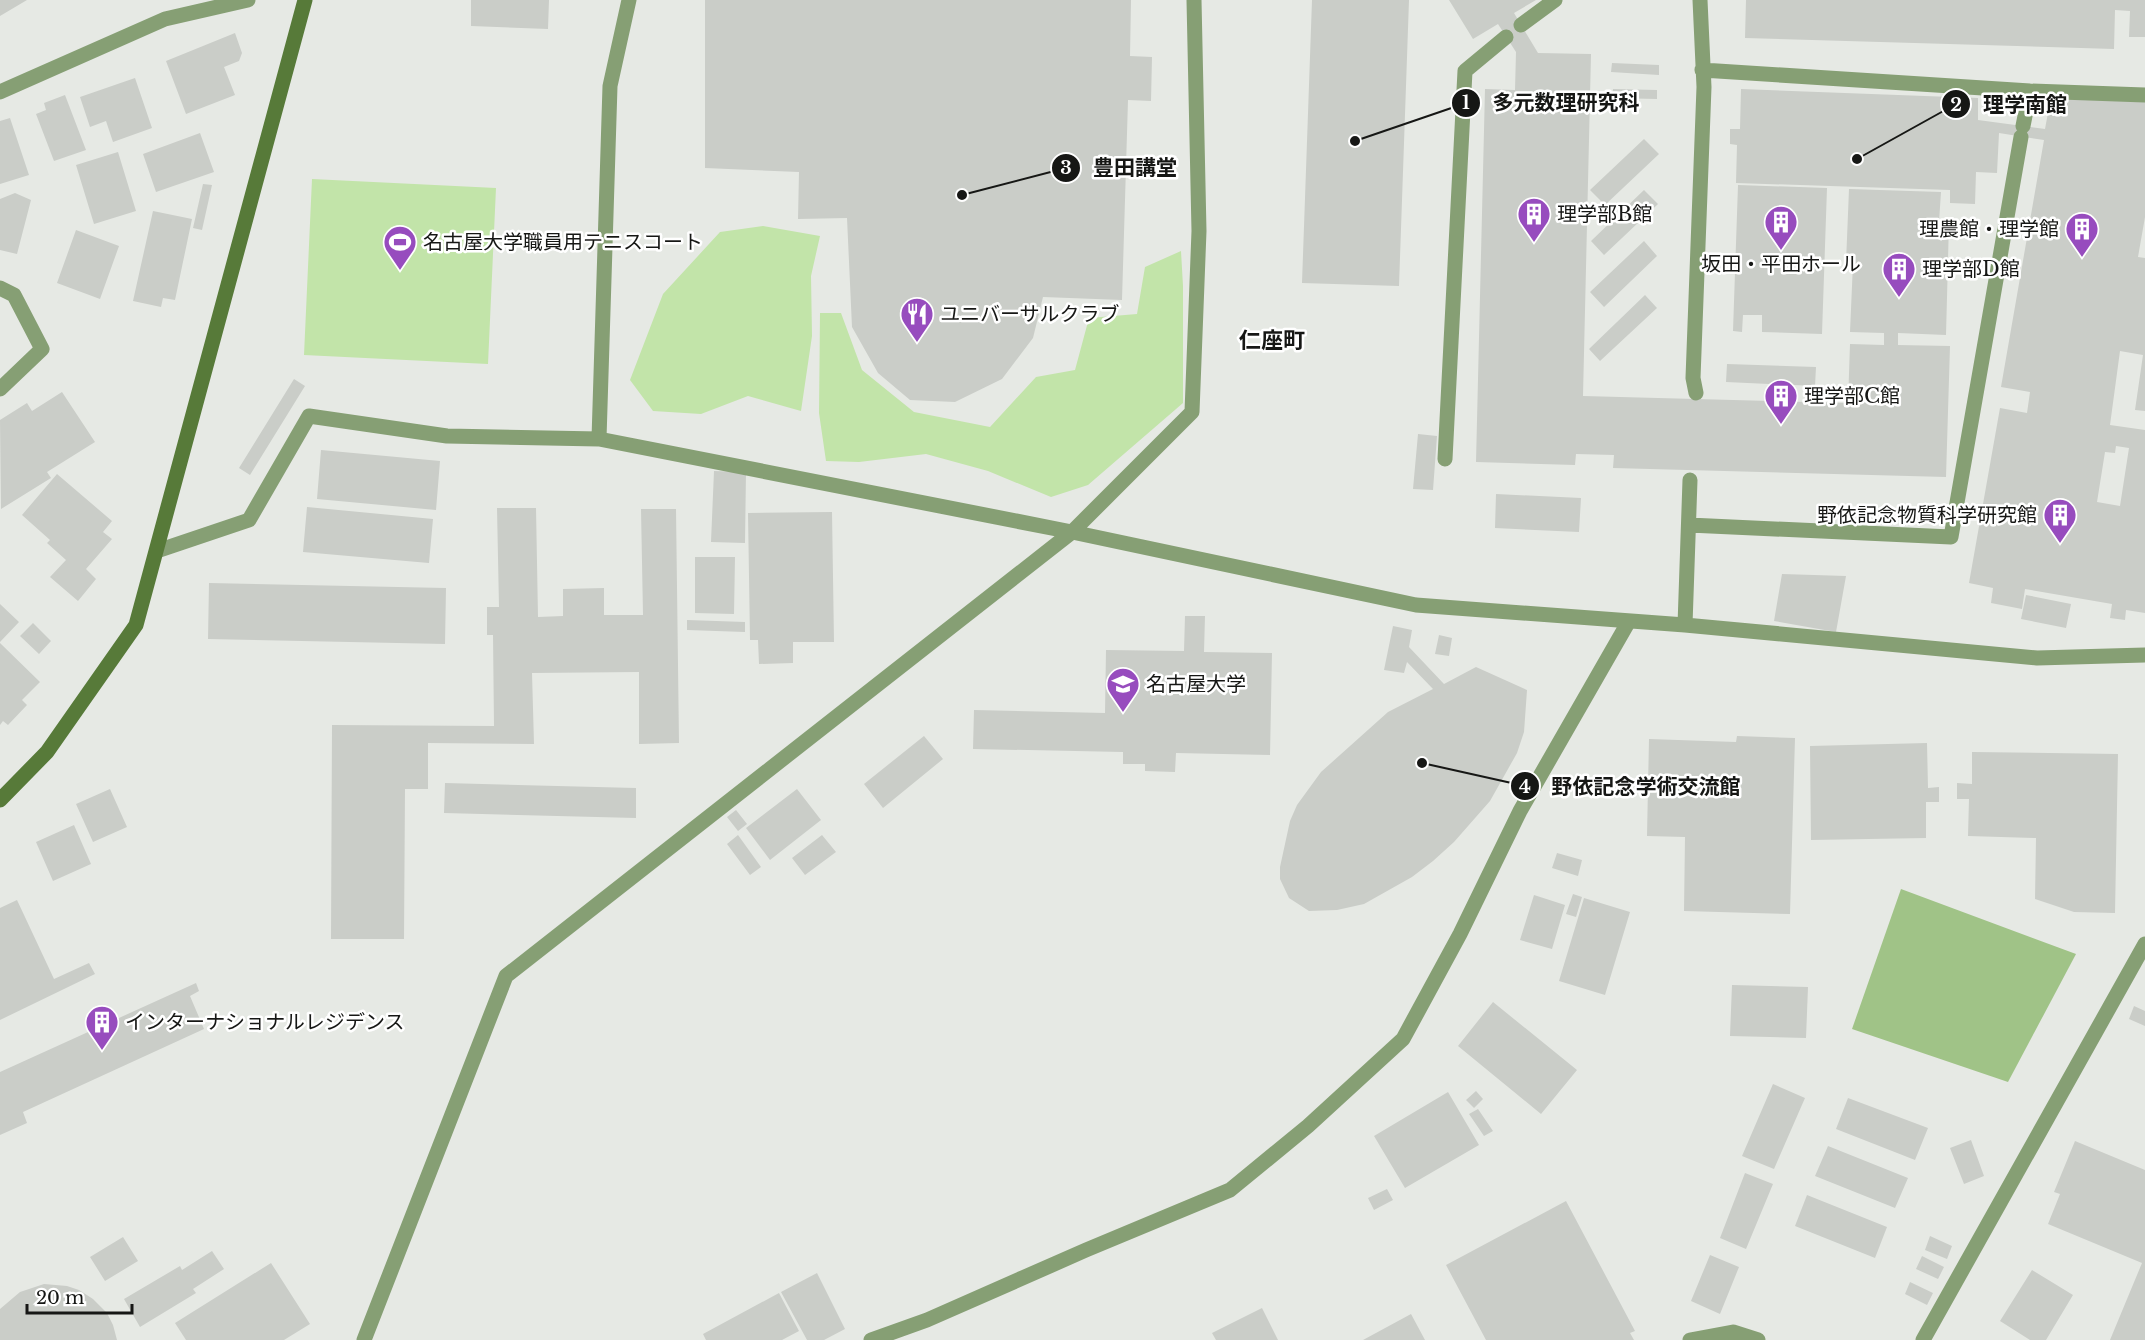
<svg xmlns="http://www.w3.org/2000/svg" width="2145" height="1340" font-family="'Libre Baskerville','Noto Sans JP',serif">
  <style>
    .green { fill: #c2e4a9 }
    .water { fill: #a0c387 }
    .building { fill: #cacdc8; fill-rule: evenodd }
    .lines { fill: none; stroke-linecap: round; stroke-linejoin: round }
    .lane { stroke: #869f74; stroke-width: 15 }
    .street { stroke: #869f74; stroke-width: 15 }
    .secondary { stroke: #577a39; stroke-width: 15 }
    .labels { text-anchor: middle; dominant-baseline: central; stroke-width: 5; stroke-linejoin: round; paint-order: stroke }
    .poi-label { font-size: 20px; fill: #161715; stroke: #fff; text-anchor: start }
    .quarter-label { font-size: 22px; font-weight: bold; fill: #161715; stroke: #fff }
    .leader { fill: none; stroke: #161715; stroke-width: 2 }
    .callout-dot { fill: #161715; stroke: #fff; stroke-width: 2 }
    .mark-label { font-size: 18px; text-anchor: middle; font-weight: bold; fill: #fff }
    .callout-label { font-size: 21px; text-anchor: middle; font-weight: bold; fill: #161715; stroke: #fff; stroke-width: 5; stroke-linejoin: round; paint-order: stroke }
  </style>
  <rect width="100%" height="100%" fill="#e6e9e4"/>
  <path class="green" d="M312 179 496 188 488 364 304 355Z
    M763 226 820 236 811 276 812 336 801 411 748 396 701 414 653 411 630 380 663 294 720 232Z
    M1181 251 1183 286V403L1088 485 1051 497 988 471 926 454 859 462 826 461 819 413 820 313H841L862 370 914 412 990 427 1036 377 1075 370 1089 318 1137 314 1145 267Z"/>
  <path class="water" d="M1901 889 2076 954 2008 1082 1852 1029Z"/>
  <path class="building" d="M0 0H27L0 16Z
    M471 0H549L548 29 471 26Z
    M705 0H1131L1130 56 1152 57 1151 101 1128 100 1122 300 1043 297 1033 338 1002 379 955 402 910 400 878 373 852 327 847 218 798 219 799 172 705 168Z
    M1312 0H1409L1399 286 1302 283Z
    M1449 0H1536L1514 13 1538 53 1591 54 1583 396 1848 403 1850 344 1884 345V333L1850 332 1853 263H1846L1849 189 1941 192 1939 222H1949L1946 335 1898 333V345L1950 346 1946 477 1613 468 1614 455 1576 454 1575 465 1476 462 1485 89 1515 90 1516 52 1498 24 1473 39Z
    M1746 0H2145V37H2129L2130 11 2115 10 2114 49 1745 38Z
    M235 33 242 53 239 61 224 67 235 95 186 114 166 61Z
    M1612 63 1659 65V75L1611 72Z
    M135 78 152 128 113 142 106 121 90 127 80 97Z
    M1613 89 1657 90V99L1612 98Z
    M1741 89 1978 98V120L2045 129 2052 91 2145 101V217L2138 257 2145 258V411L2135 410 2143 355 2120 351 2110 425 2145 430V613L2126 610 2125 620 2110 618 2112 604 2025 589 2022 609 1991 603 1993 588 1969 583 2000 408 2027 413 2030 392 2001 387 2044 140 1999 133 1997 173 1976 172 1975 204 1950 203V190L1736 183 1737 145 1730 144V129H1740ZM2116 446 2129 448 2120 506 2097 502 2105 452 2115 453Z
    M65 95 86 150 54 161 36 114 46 110 44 103Z
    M10 118 29 175 0 184V121Z
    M200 133 214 172 156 192 143 154Z
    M1644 139 1659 154 1605 205 1590 190Z
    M118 152 136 211 94 224 76 165Z
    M203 184 212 185 202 230 193 228Z
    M1738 185 1827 188 1822 334 1762 332V315H1743L1742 332 1733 331Z
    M1644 190 1658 204 1604 255 1591 241Z
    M15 193 31 200 17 254 0 250V199Z
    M153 211 192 219 175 300 163 298 161 307 133 301Z
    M76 230 119 246 100 299 57 283Z
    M1644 241 1657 256 1604 307 1590 292Z
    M1645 295 1657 308 1600 361 1589 349Z
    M1727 364 1816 367 1815 386 1726 382Z
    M294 379 305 386 250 475 239 468Z
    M62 392 95 442 47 472 51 478 1 509 0 420 27 403 32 411Z
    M1418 434 1437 436 1433 490 1413 489Z
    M321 450 440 461 436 510 317 499Z
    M714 471 746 472 745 543 711 542Z
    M57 474 112 521 103 532 112 539 86 569 96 579 78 601 50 577 66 560 47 543 50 540 22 515Z
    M1496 494 1581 498 1579 532 1495 528Z
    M307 507 433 519 429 563 303 552Z
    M497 508H536L538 617 563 616V589L604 588V615H643L641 509H676L679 743 639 744V672L532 673 534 744 428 743V789H405L404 939H331L332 725 494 726 493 635H487V607H499Z
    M832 512 834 642H793V663L759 664 758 640H750L748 513Z
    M695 557H735L734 614 695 613Z
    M1782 574 1846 576 1836 632 1774 621Z
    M209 583 446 588 445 644 208 639Z
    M2026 595 2071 604 2066 628 2021 619Z
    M0 604 19 622 0 642Z
    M1185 616H1205L1204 652 1272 653 1270 755 1176 753 1175 772 1145 771V764H1123V752L973 749 974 710 1105 713 1106 650 1184 651Z
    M687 620 745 622V632L687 630Z
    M33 623 51 641 39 654 20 636Z
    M1393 626 1412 630 1409 647 1444 684 1476 667 1527 690 1524 732 1517 753 1490 801 1454 842 1433 861 1412 877 1364 904 1337 910 1309 911 1289 898 1280 879V867L1290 821 1297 805 1321 772 1388 712 1433 689 1407 662 1404 673 1384 670Z
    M1439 635 1452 638 1449 656 1435 654Z
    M0 643 40 682 22 700 27 705 8 725 3 721 0 725Z
    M924 736 943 759 883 808 864 784Z
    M1737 736 1795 738 1790 914 1684 911 1685 837 1647 836 1649 739 1736 742Z
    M1927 743 1928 788 1939 787V802H1926V838L1811 840 1810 746Z
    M1972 752 2118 754 2115 913 2074 912 2035 899 2036 838 1968 836 1969 799H1957V783L1972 784Z
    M445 783 636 788V818L444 813Z
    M110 789 127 827 93 842 76 804Z
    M797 789 821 820 770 860 746 828Z
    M736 810 747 824 738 831 727 817Z
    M74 825 91 864 53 881 36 842Z
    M738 835 761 867 750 875 727 844Z
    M822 835 836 852 805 875 792 858Z
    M1557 853 1582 860 1578 876 1552 868Z
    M1573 894 1582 897 1576 917 1566 914Z
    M1534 895 1565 905 1552 949 1520 940Z
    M1584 898 1630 912 1605 995 1559 981Z
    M17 900 54 979 89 963 95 974 0 1020V908Z
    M196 983 199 991 190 996 204 1029 23 1112 27 1123 0 1135V1072Z
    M1732 985 1808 987 1806 1038 1730 1036Z
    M1493 1002 1577 1070 1541 1114 1458 1046Z
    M2134 1006 2145 1011V1026L2129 1019Z
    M1773 1084 1805 1098 1774 1169 1742 1156Z
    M1476 1091 1483 1099 1474 1108 1466 1100Z
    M1448 1092 1479 1145 1405 1188 1374 1136Z
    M1848 1098 1928 1128 1915 1160 1836 1129Z
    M1478 1109 1493 1131 1484 1136 1469 1114Z
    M1971 1140 1984 1176 1964 1184 1950 1148Z
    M2075 1141 2145 1170V1340H2110L2142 1263 2048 1224 2060 1194 2054 1192Z
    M1828 1146 1908 1178 1895 1208 1815 1176Z
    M1745 1173 1773 1184 1746 1249 1720 1238Z
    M1387 1189 1393 1200 1374 1210 1368 1198Z
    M1807 1195 1887 1227 1875 1258 1795 1226Z
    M1566 1201 1635 1331 1630 1333 1634 1340H1486L1446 1265Z
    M1930 1236 1952 1246 1947 1259 1925 1250Z
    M123 1237 138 1261 105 1281 90 1257Z
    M212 1251 224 1269 193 1289 196 1293 140 1327 124 1299 180 1266 182 1270Z
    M1710 1255 1739 1267 1720 1314 1691 1301Z
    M1922 1256 1944 1267 1938 1279 1916 1269Z
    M271 1263 310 1324 284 1340H186L175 1323Z
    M2032 1270 2073 1295 2046 1340H2030L2000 1321Z
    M817 1273 845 1329 824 1340H807L781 1292Z
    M1910 1282 1933 1293 1927 1305 1905 1294Z
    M44 1284 67 1286 79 1290 93 1299 107 1313 113 1325 117 1340H0V1309L20 1292Z
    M779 1293 799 1331 782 1340H706L703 1334Z
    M1262 1308 1278 1340H1216L1212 1333Z
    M1411 1314 1425 1340H1363Z"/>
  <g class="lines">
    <path class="lane" d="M1521 25 1555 0
      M1702 70 2030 91 2145 95
      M2023 126 2030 91
      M1696 393 1693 378 1704 87 1700 0
      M599 439 610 86 629 0
      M1445 459 1465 71 1506 37
      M1689 525 1951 537 2021 137
      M157 551 249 520 309 416 447 436 599 439 1072 532 1416 605 1685 625 2037 658 2145 655
      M1685 625 1690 480
      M364 1340 506 976 1072 532 1192 412 1199 231 1194 0
      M871 1340 927 1320 1086 1250 1230 1190 1308 1126 1403 1039 1460 934 1520 811 1629 621
      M1690 1340 1733 1332 1758 1340
      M1923 1340 2145 944"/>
    <path class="street" d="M0 92 165 19 248 0
      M0 288 14 295 42 349 0 389"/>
    <path class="secondary" d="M0 800 47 752 136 625 305 0"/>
  </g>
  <defs>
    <symbol id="building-pin" viewBox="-11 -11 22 30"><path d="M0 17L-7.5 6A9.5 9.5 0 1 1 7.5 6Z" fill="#974cbe" stroke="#fff"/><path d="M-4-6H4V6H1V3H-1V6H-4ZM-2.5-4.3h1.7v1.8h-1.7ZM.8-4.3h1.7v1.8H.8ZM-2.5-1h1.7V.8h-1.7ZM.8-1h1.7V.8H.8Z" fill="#fff"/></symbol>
    <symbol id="stadium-pin" viewBox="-11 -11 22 30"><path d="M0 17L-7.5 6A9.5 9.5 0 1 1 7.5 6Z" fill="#974cbe" stroke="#fff"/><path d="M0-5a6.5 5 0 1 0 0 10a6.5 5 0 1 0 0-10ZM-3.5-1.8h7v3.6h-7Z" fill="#fff"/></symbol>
    <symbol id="restaurant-pin" viewBox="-11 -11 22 30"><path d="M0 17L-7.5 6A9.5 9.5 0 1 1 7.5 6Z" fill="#974cbe" stroke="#fff"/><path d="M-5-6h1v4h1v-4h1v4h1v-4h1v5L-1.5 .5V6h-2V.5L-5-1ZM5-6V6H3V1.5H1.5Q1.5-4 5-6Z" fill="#fff"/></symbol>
    <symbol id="university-pin" viewBox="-11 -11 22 30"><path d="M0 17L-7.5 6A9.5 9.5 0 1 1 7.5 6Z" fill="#974cbe" stroke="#fff"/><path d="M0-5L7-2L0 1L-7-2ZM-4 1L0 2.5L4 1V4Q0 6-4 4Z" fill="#fff"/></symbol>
  </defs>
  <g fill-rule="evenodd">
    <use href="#building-pin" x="1515" y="195" width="38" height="52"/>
    <use href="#building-pin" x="1762" y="203" width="38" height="52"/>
    <use href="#building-pin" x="2063" y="210" width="38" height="52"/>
    <use href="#stadium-pin" x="381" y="223" width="38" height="52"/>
    <use href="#building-pin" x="1880" y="250" width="38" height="52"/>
    <use href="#restaurant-pin" x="898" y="295" width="38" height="52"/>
    <use href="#building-pin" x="1762" y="377" width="38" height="52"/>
    <use href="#building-pin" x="2041" y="496" width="38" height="52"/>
    <use href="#university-pin" x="1104" y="665" width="38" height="52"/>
    <use href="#building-pin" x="83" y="1003" width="38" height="52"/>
  </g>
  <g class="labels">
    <g class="poi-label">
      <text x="1557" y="214">理学部B館</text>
      <text x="2059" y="229" text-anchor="end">理農館・理学館</text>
      <text x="423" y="242">名古屋大学職員用テニスコート</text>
      <text x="1781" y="264" text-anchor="middle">坂田・平田ホール</text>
      <text x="1922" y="269">理学部D館</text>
      <text x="940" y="314">ユニバーサルクラブ</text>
      <text x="1804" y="396">理学部C館</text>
      <text x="2037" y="515" text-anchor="end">野依記念物質科学研究館</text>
      <text x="1146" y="684">名古屋大学</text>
      <text x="125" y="1022">インターナショナルレジデンス</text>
    </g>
    <g class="quarter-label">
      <text x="1272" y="340">仁座町</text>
    </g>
  </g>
  <path class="leader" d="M1355 141L1466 103M1857 159L1956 104M962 195L1066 168M1422 763L1525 786"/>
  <g class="callout-dot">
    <circle cx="1355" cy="141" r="6"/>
    <circle cx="1857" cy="159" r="6"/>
    <circle cx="962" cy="195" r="6"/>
    <circle cx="1422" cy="763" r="6"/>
    <circle cx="1466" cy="103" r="15"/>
    <circle cx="1956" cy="104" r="15"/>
    <circle cx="1066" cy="168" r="15"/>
    <circle cx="1525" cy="786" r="15"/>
  </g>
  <g class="mark-label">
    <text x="1466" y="109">1</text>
    <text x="1956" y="111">2</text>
    <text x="1066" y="174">3</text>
    <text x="1525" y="793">4</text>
  </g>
  <g class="callout-label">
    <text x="1566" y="110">多元数理研究科</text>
    <text x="2025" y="112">理学南館</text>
    <text x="1135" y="175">豊田講堂</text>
    <text x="1646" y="794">野依記念学術交流館</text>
  </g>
  <path d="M27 1304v9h105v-9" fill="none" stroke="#161715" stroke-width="3"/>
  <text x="36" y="1304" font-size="18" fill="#161715" stroke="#ffffff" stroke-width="4.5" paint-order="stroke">20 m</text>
</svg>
